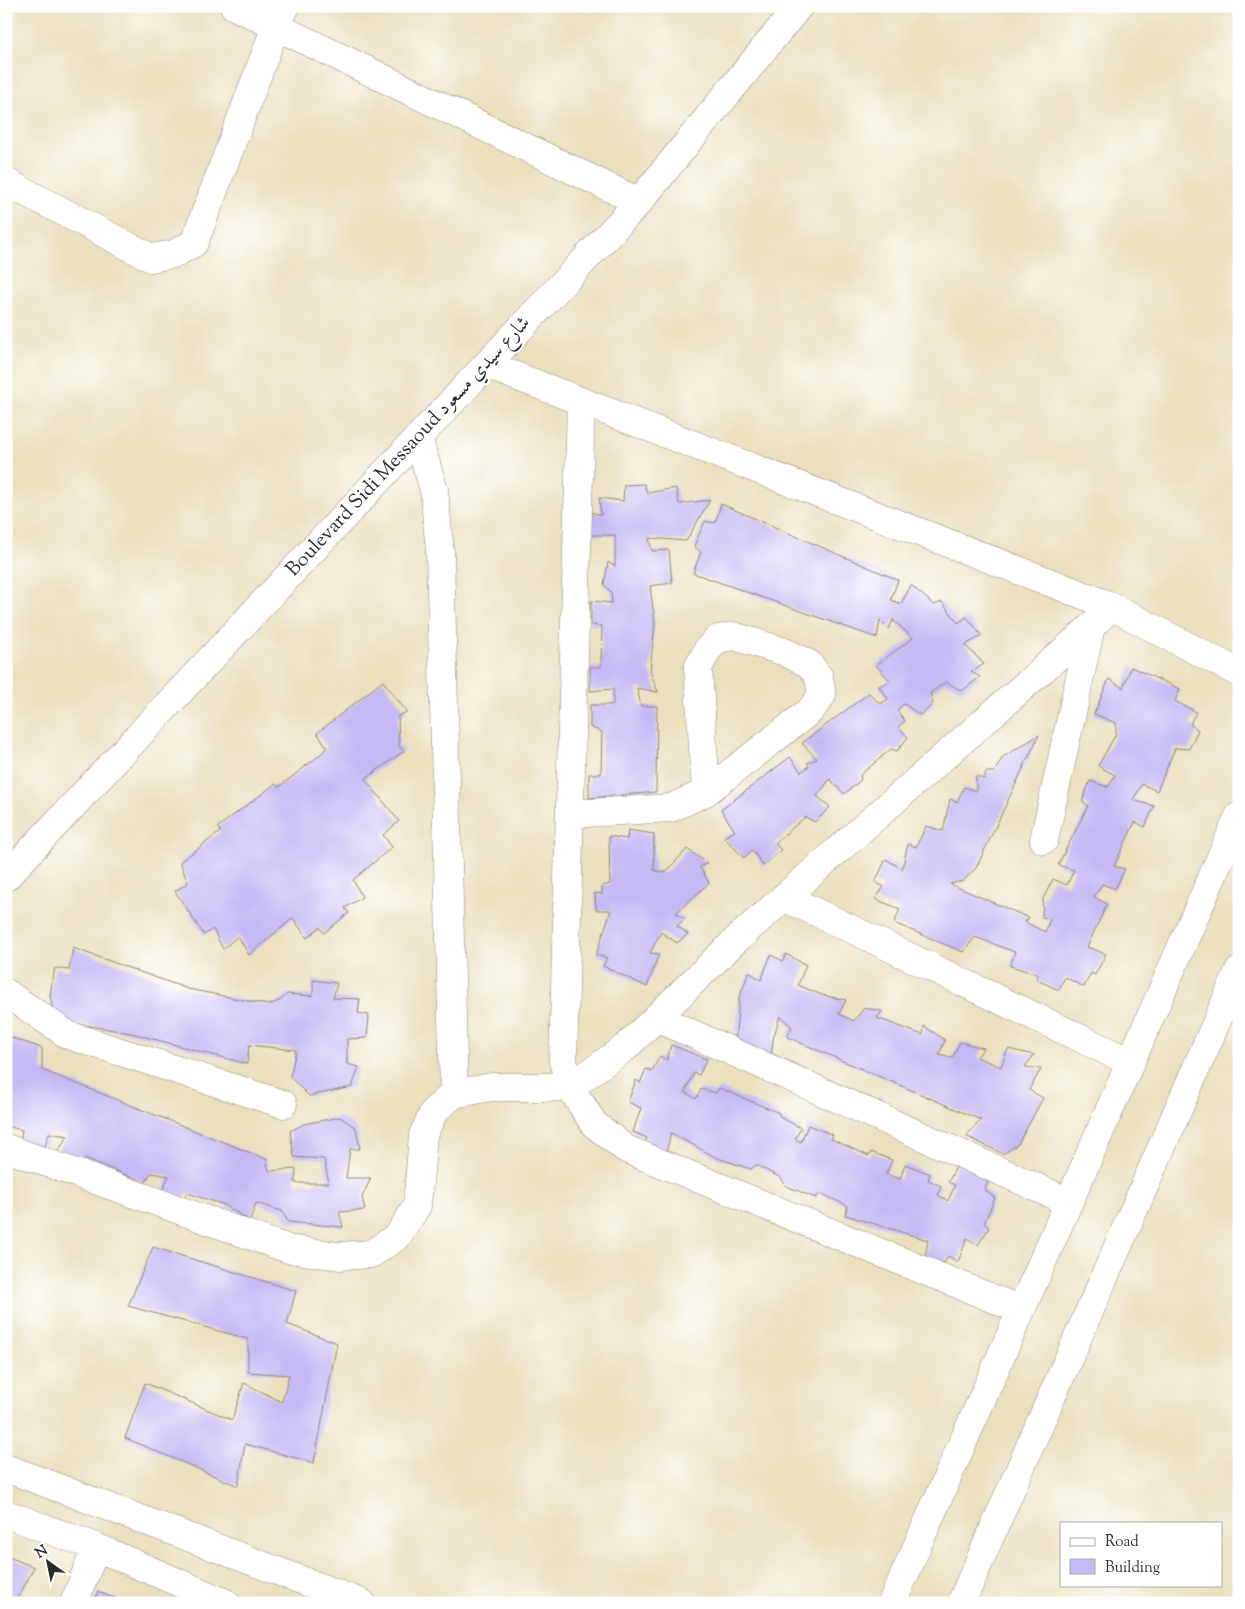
<svg xmlns="http://www.w3.org/2000/svg" width="1245" height="1609" font-family="'Sorts Mill Goudy',Amiri,serif">
  <style>
    .building { fill: #c5baf4 }
    .lines { fill: none; stroke-linecap: round; stroke-linejoin: round }
    .minor-casing { stroke: #8a8674; stroke-width: 29 }
    .tertiary-casing { stroke: #8a8674; stroke-width: 29 }
    .minor { stroke: #fff; stroke-width: 28 }
    .tertiary { stroke: #fff; stroke-width: 28 }
    .labels { text-anchor: middle; dominant-baseline: central; stroke-width: 4; stroke-linejoin: round; paint-order: stroke }
    .street-label { font-size: 20px; fill: #2b2b2b; stroke: #fff }
  </style>
  <rect width="100%" height="100%" fill="#fff"/>
  <filter id="ink" filterUnits="userSpaceOnUse"><feTurbulence type="fractalNoise" baseFrequency=".02" numOctaves="2"/><feDisplacementMap in="SourceGraphic" scale="10" xChannelSelector="R" yChannelSelector="G"/><feConvolveMatrix kernelMatrix="1 2 1 2 8 2 1 2 1" color-interpolation-filters="sRGB"/></filter>
  <filter id="wash" filterUnits="userSpaceOnUse"><feTurbulence type="fractalNoise" baseFrequency=".0096" numOctaves="4" result="noise"/><feDisplacementMap in="SourceGraphic" scale="20" xChannelSelector="R" yChannelSelector="G"/><feGaussianBlur stdDeviation="1.12" result="paint"/><feColorMatrix in="noise" values="0 0 0 0 0 0 0 0 0 0 0 0 0 0 0 0 0 1.4 0 .05"/><feComposite in="paint" operator="in"/></filter>
  <g filter="url(#wash)">
    <rect width="100%" height="100%" fill="#eae0be"/>
    <g id="blocks">
      <path class="building" d="M644 484 647 493 676 488 679 504 710 500 686 541 649 538 652 551 669 550 672 583 650 586 655 623 650 671 658 692 637 688 641 706H657L656 792 589 798V774H601L602 732 590 727V705H613V689L590 691V667H601L602 626 591 625V601L612 603 611 592 604 585 608 562 615 566V535H591V512L601 515 599 498 623 501 624 485Z
        M721 504 898 580 891 600 901 604 911 585 934 605 942 602 958 623 967 617 982 636 965 645 984 664 971 672 980 677 962 691 946 682 930 693 933 704 920 715 904 704 897 710 905 721 898 727 908 737 897 751 891 749 860 775 861 780 844 794 830 779 817 796 830 807 815 822 805 817 775 843 781 850 763 866 752 850 744 858 724 837 735 831 721 810 790 757 801 772 809 766 807 763 817 759 802 743 869 693 880 704 888 699 879 686 890 681 876 665 913 638 893 620 889 629 880 620 877 638 693 573 701 552 694 546 705 521 715 523Z
        M1131 667 1180 689 1175 701 1196 712 1190 724 1198 730 1189 749 1175 748 1157 791 1142 784 1133 800 1154 806 1145 827 1135 822 1114 866 1125 869 1115 889 1102 884 1094 897 1107 904 1087 947 1106 954 1095 975 1091 973 1084 987 1065 977 1059 990 1037 980V974L1010 966 1015 952 975 937 963 952 894 923 900 909 875 899 884 887 875 882 886 859 902 869 908 844 916 847 926 826 943 831 950 799 957 802 964 787 976 791V776L984 779 986 772H994L1003 757 1039 735 976 868 963 881 950 884 1029 918 1025 922 1045 932 1050 919 1042 917 1043 899 1053 879 1067 885 1074 870 1058 865 1088 806 1082 801 1090 781 1108 787 1115 775 1098 766 1116 734V723L1094 714 1109 679 1123 688Z
        M383 681 407 712 398 716 399 746 404 751 365 779 399 821 383 835 392 847 353 880 362 897 345 908 349 913 324 933 320 927 307 938 293 918 249 955 238 936 223 949 213 929 204 935 175 891 188 883 180 862 220 832 218 827 275 784 279 787 321 754 327 747 317 733Z
        M628 830 654 834V870L665 873 687 849 707 863 700 867 709 883 676 913 685 919 677 926 688 934 677 943 661 932 650 953 659 954 647 987 603 966 607 958 596 955 611 910H596L595 893 602 894V886L610 884 609 836 627 839Z
        M73 948 188 989 269 1005 281 1000 287 994 313 996V980L337 983 333 998 360 999 358 1013 369 1015 367 1038 347 1039V1064L359 1067 352 1087 309 1096 290 1077 296 1050 249 1045 247 1064 131 1033 55 1020 50 995 55 968 69 970Z
        M786 954 806 965 798 985 822 995 846 1000 839 1014 854 1021 864 1008 882 1011 877 1018 923 1035 924 1026 945 1040 939 1055 952 1058 960 1042 984 1048 977 1057 1001 1067 1008 1049 1034 1055 1025 1067 1041 1069 1029 1090 1043 1098 1018 1144 1003 1154 966 1136 981 1120 787 1037 792 1027 780 1016 773 1039 771 1060 735 1043 739 998 749 972 761 980 771 955 783 961Z
        M6 1036 42 1048V1070L266 1159 269 1171 296 1169 295 1183H329L324 1159 294 1157 290 1131 304 1124 340 1117 356 1128 360 1149H350L346 1178H371L362 1197 365 1210 339 1212 343 1227 288 1222 282 1211 256 1203 250 1221 225 1205 187 1193 183 1200 161 1193 169 1176 151 1173 145 1183 85 1158 80 1165 56 1154 68 1136 49 1133 43 1152 20 1144 22 1130 6 1126Z
        M671 1045 707 1059 699 1075 694 1073 685 1092 696 1099 701 1089 716 1093 719 1088 734 1094 779 1113 780 1117 801 1128 795 1139 801 1142 808 1125 833 1135 831 1139 869 1156 871 1152 892 1160 886 1174 900 1179 905 1164 930 1174 928 1180 941 1186 938 1195 948 1201 955 1185 948 1182 959 1162 989 1177 985 1190 995 1198 984 1223 989 1228 978 1245 967 1238 958 1262 948 1256 944 1263 925 1257 928 1240 845 1215 848 1206 820 1193 816 1198 786 1186 781 1178 756 1165 751 1169 717 1158 671 1133 666 1153 644 1145 647 1138 633 1132 641 1108 628 1102 636 1080 640 1083 646 1069 652 1071 660 1056 667 1060Z
        M153 1247 296 1291 287 1324 337 1343 314 1463 245 1444 238 1486 125 1438 145 1383 232 1420 244 1383 282 1402 289 1375 248 1372V1339L128 1306Z
        M6 1556 34 1567 16 1603H6Z
        M98 1592 127 1603H93Z"/>
    </g>
  </g>
  <g filter="url(#ink)">
    <use href="#blocks" fill-opacity="0" stroke="#8a8674" stroke-width="1"/>
    <g class="lines">
      <defs>
        <path id="minor" d="M234 6 639 202
          M6 182 151 258 174 254 194 243 276 26 286 6
          M487 365 1111 606 1239 673
          M581 402 563 1061 570 1087 594 1124 626 1149 1021 1310
          M418 438 434 490 440 552 454 1094
          M570 814 671 808 706 792 810 711 822 695 819 677 809 664 785 652 734 636 718 639 708 649 698 668 706 792
          M1044 840 1091 627
          M784 897 1130 1062
          M6 993 68 1035 283 1104
          M657 1018 1069 1202
          M6 1148 288 1249 339 1256 371 1254 398 1236 417 1206 423 1135 434 1111 454 1094 491 1087H570L626 1047 737 939 1091 627 1111 606
          M6 1468 362 1603
          M6 1514 96 1547 226 1603
          M74 1603 96 1547
          M892 1603 1239 816
          M961 1603 1239 971"/>
        <path id="tertiary" d="M6 877 639 202 799 6"/>
      </defs>
      <use href="#minor" class="minor-casing"/>
      <use href="#tertiary" class="tertiary-casing"/>
      <use href="#minor" class="minor"/>
      <use href="#tertiary" class="tertiary"/>
    </g>
  </g>
  <g class="labels">
    <g class="street-label">
      <text transform="translate(409 447) rotate(-47)">Boulevard Sidi Messaoud شارع سيدي مسعود</text>
    </g>
  </g>
  <rect width="1245" height="1609" fill="none" stroke="#fff" stroke-width="25"/>
  <rect x="1060" y="1522" width="162" height="65" fill="#ffffff" stroke="#aaaaaa"/>
  <rect x="1070" y="1538" width="25" height="8" fill="#ffffff" stroke="#aaaaaa"/>
  <text x="1105" y="1546" font-size="15" fill="#2b2b2b">Road</text>
  <rect x="1070" y="1559" width="25" height="15" fill="#c5baf4" stroke="#aaaaaa"/>
  <text x="1105" y="1572" font-size="15" fill="#2b2b2b">Building</text>
  <g transform="translate(48 1562) rotate(327)" stroke="#ffffff" stroke-width="4" paint-order="stroke">
  <path d="M0-4L9 19L0 12L-9 19Z" fill="#2b2b2b"/>
  <text y="-8" font-size="14" font-weight="bold" text-anchor="middle" fill="#2b2b2b">N</text>
  </g>
</svg>
